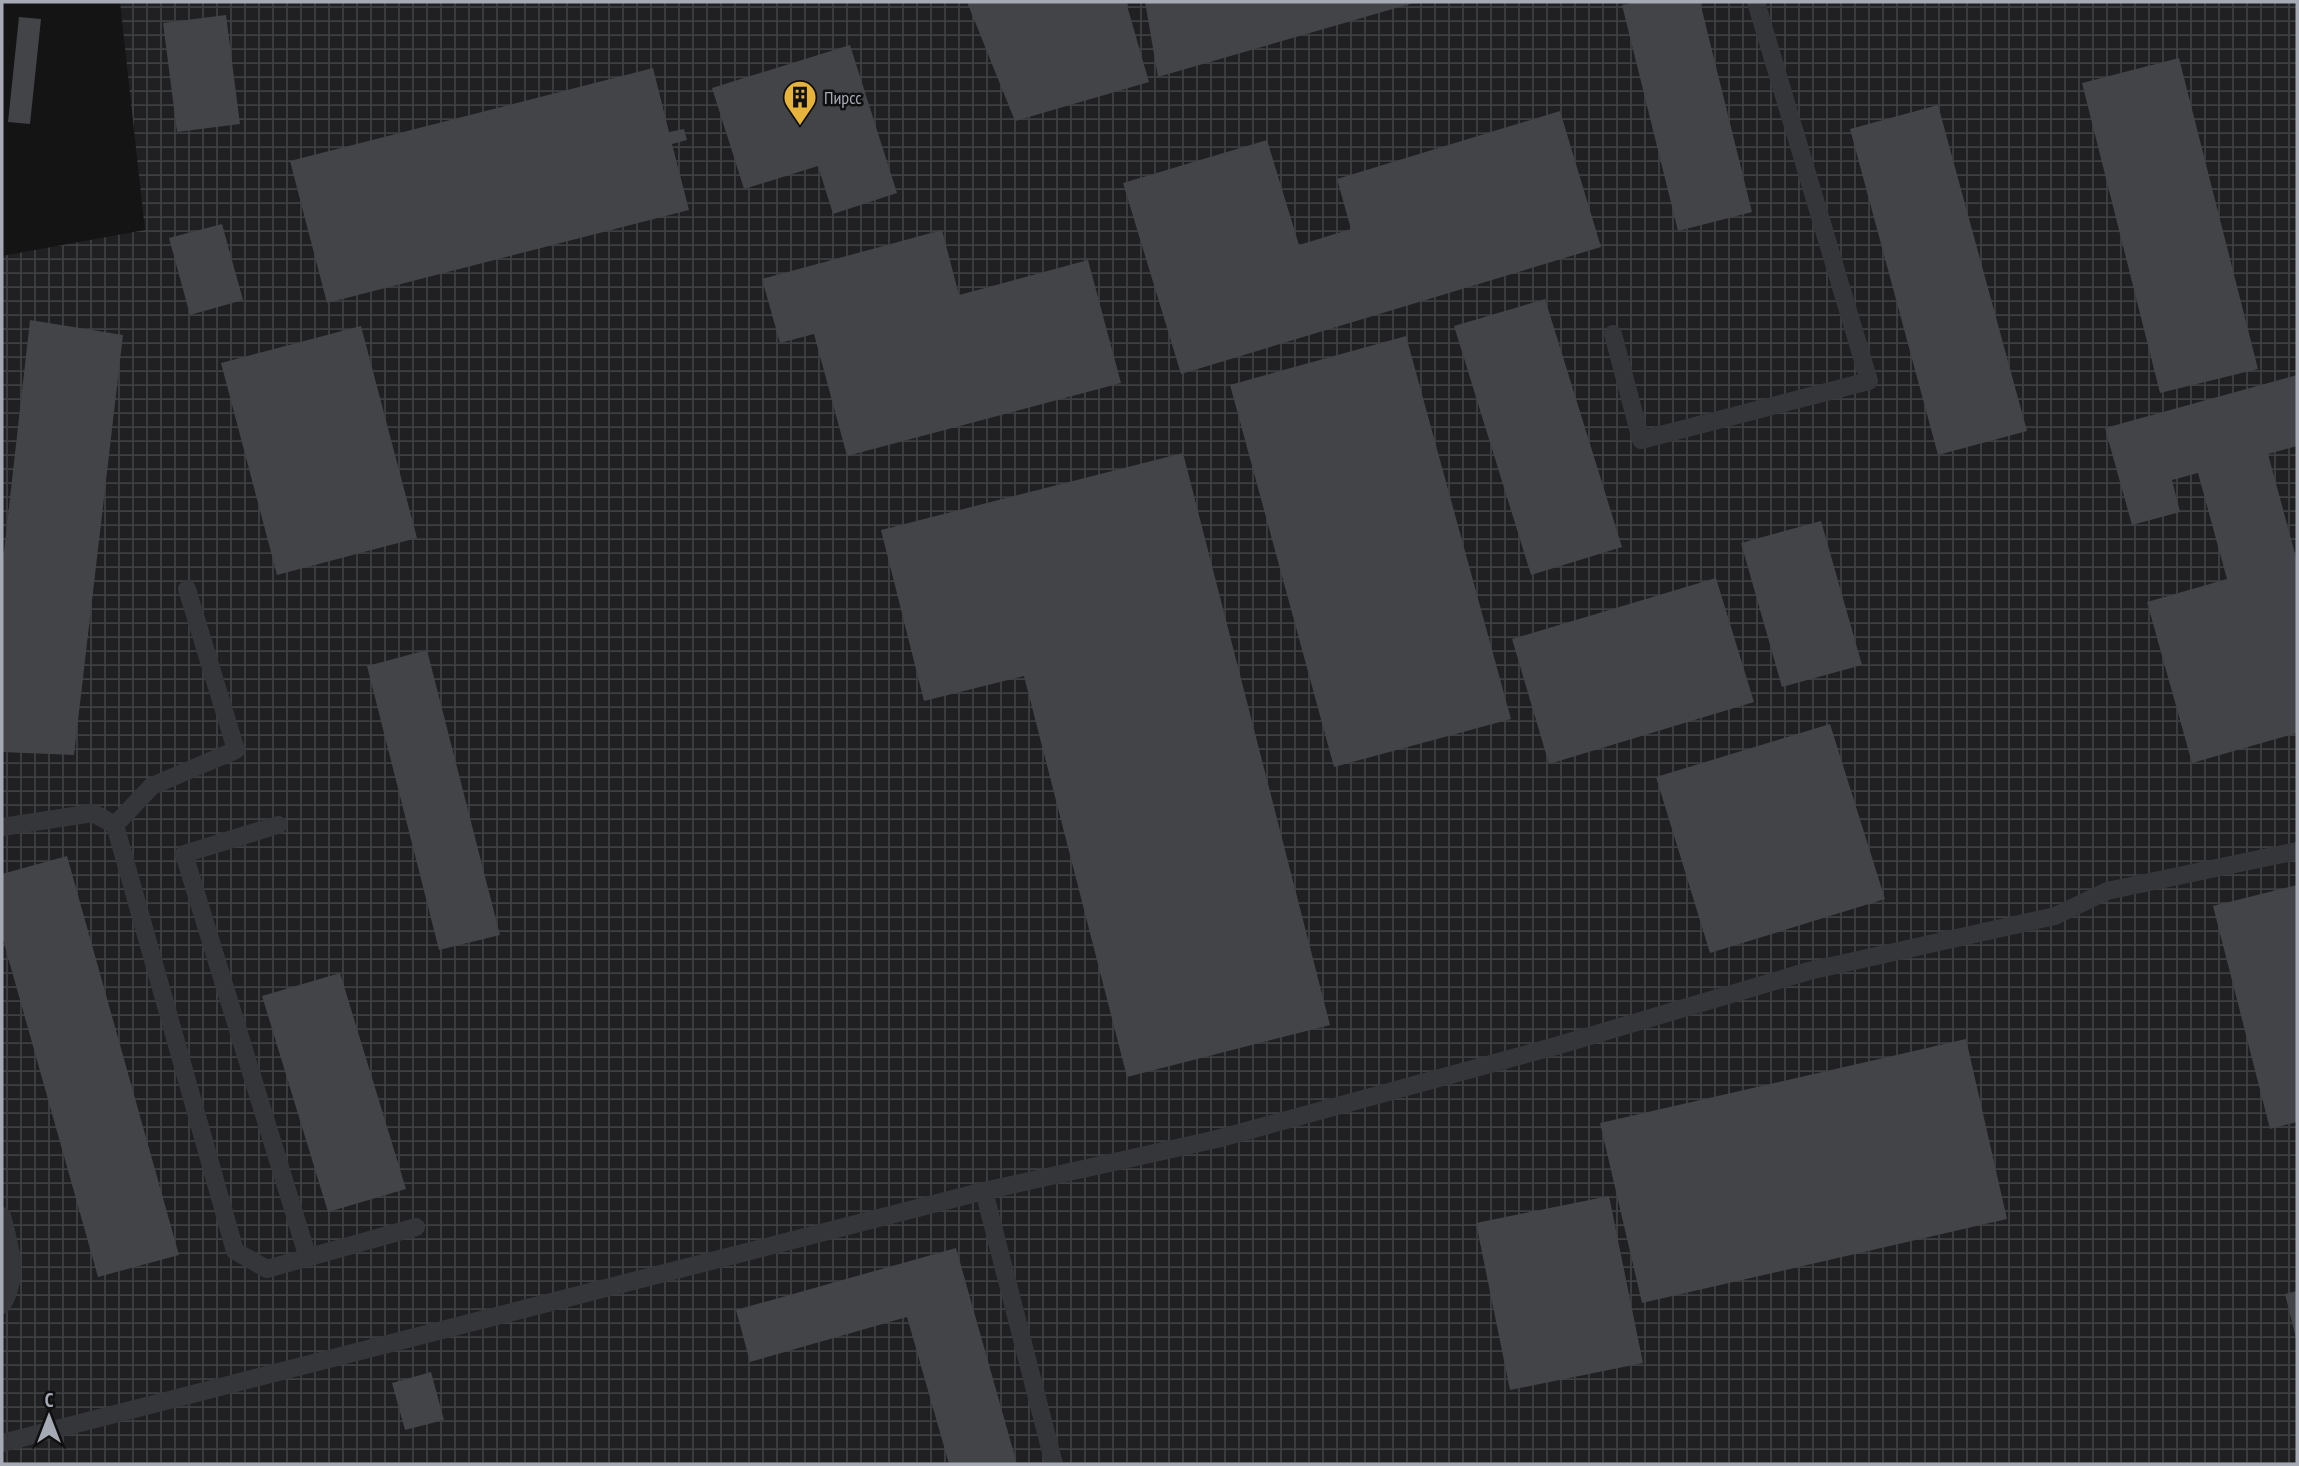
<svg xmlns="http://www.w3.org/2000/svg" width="2299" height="1466" font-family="'PT Sans Narrow',sans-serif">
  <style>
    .industrial { fill: url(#industrial-grid) }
    .building { fill: #434448 }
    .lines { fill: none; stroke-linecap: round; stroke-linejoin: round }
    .lane { stroke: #35363a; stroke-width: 18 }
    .labels { text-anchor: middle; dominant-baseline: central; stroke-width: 5; stroke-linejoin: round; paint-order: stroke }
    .poi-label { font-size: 18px; fill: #a6aab5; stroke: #0f0f10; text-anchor: start }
  </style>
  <defs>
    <pattern id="industrial-grid" width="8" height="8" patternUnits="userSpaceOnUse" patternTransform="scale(1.75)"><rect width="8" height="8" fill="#202022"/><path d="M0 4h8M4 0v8" fill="none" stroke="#3d3e40"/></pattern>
  </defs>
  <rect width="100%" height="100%" fill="#141415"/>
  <path class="industrial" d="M120 2H2297V1464H2V256L145 230Z"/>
  <path class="building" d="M967 2H1126L1149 82 1015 121Z
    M1145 2H1417L1158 77Z
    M1637 2H1700L1752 212 1678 231 1622 5Z
    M226 15 240 124 177 132 163 23Z
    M19 17 41 19 30 124 8 122Z
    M850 45 897 193 833 214 818 166 744 189 712 88Z
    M2179 58 2258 369 2160 393 2082 83Z
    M653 68 669 132 684 129 687 140 672 144 689 210 327 303 290 161Z
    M1938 105 2027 431 1938 455 1850 129Z
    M1560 111 1601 247 1181 374 1123 183 1267 140 1299 245 1351 229 1337 179Z
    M222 224 243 300 190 315 169 238Z
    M942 230 959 295 1088 260 1121 383 847 456 814 334 780 343 762 279Z
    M1545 299 1622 547 1531 575 1454 326Z
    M30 320 123 335 74 755 2 752V569Z
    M361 326 417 538 277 575 221 363Z
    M1406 336 1511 719 1334 767 1230 385Z
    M2297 375V446L2268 454 2297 561V733L2192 763 2147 602 2227 579 2198 473 2172 480 2180 512 2132 525 2105 428Z
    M1183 453 1330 1025 1127 1077 1024 676 924 701 881 530Z
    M1821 521 1862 665 1782 687 1741 543Z
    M1716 578 1754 702 1549 764 1512 639Z
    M427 650 500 935 439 950 367 666Z
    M1830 724 1885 899 1710 953 1656 777Z
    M67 856 179 1255 98 1277 2 936V874Z
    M2297 885V1122L2270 1129 2213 906Z
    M340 973 406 1189 328 1212 262 996Z
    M1966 1039 2007 1219 1642 1303 1600 1123Z
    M1609 1196 1643 1363 1510 1390 1476 1223Z
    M956 1248 1017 1464H949L907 1317 750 1362 736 1310Z
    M2297 1291V1338H2296L2285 1294Z
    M431 1372 444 1420 405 1430 392 1383Z"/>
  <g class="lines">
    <path class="lane" d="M1613 334 1641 440 1869 381 1756 2
      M115 825 152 786 236 750 187 589
      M278 825 184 854 308 1258
      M2 827 93 813 115 825 235 1251 267 1269 416 1227
      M984 1191 1217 1139 1556 1046 1809 971 2055 916 2107 891 2297 851
      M2 1216C10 1247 20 1276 2 1305
      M2 1443 984 1191 1054 1464"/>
  </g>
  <defs>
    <symbol id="building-pin" viewBox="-11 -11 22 30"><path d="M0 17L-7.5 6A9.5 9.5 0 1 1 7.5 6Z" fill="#e6b33b" stroke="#0f0f10"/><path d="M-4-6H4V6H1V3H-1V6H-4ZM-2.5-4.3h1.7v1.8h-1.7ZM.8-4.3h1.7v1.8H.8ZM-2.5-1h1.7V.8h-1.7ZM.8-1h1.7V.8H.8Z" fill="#111"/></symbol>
  </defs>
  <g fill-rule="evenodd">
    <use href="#building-pin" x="781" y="78" width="38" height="52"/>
  </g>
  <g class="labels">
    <g class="poi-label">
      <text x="824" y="97">Пирсс</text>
    </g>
  </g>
  <rect width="2299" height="1466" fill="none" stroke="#a6aab5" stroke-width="7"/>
  <g transform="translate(49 1417)" stroke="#0f0f10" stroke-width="5" paint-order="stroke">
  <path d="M0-5L12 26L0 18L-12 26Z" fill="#a6aab5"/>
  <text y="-10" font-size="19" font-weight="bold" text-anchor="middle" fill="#a6aab5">С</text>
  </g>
</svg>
